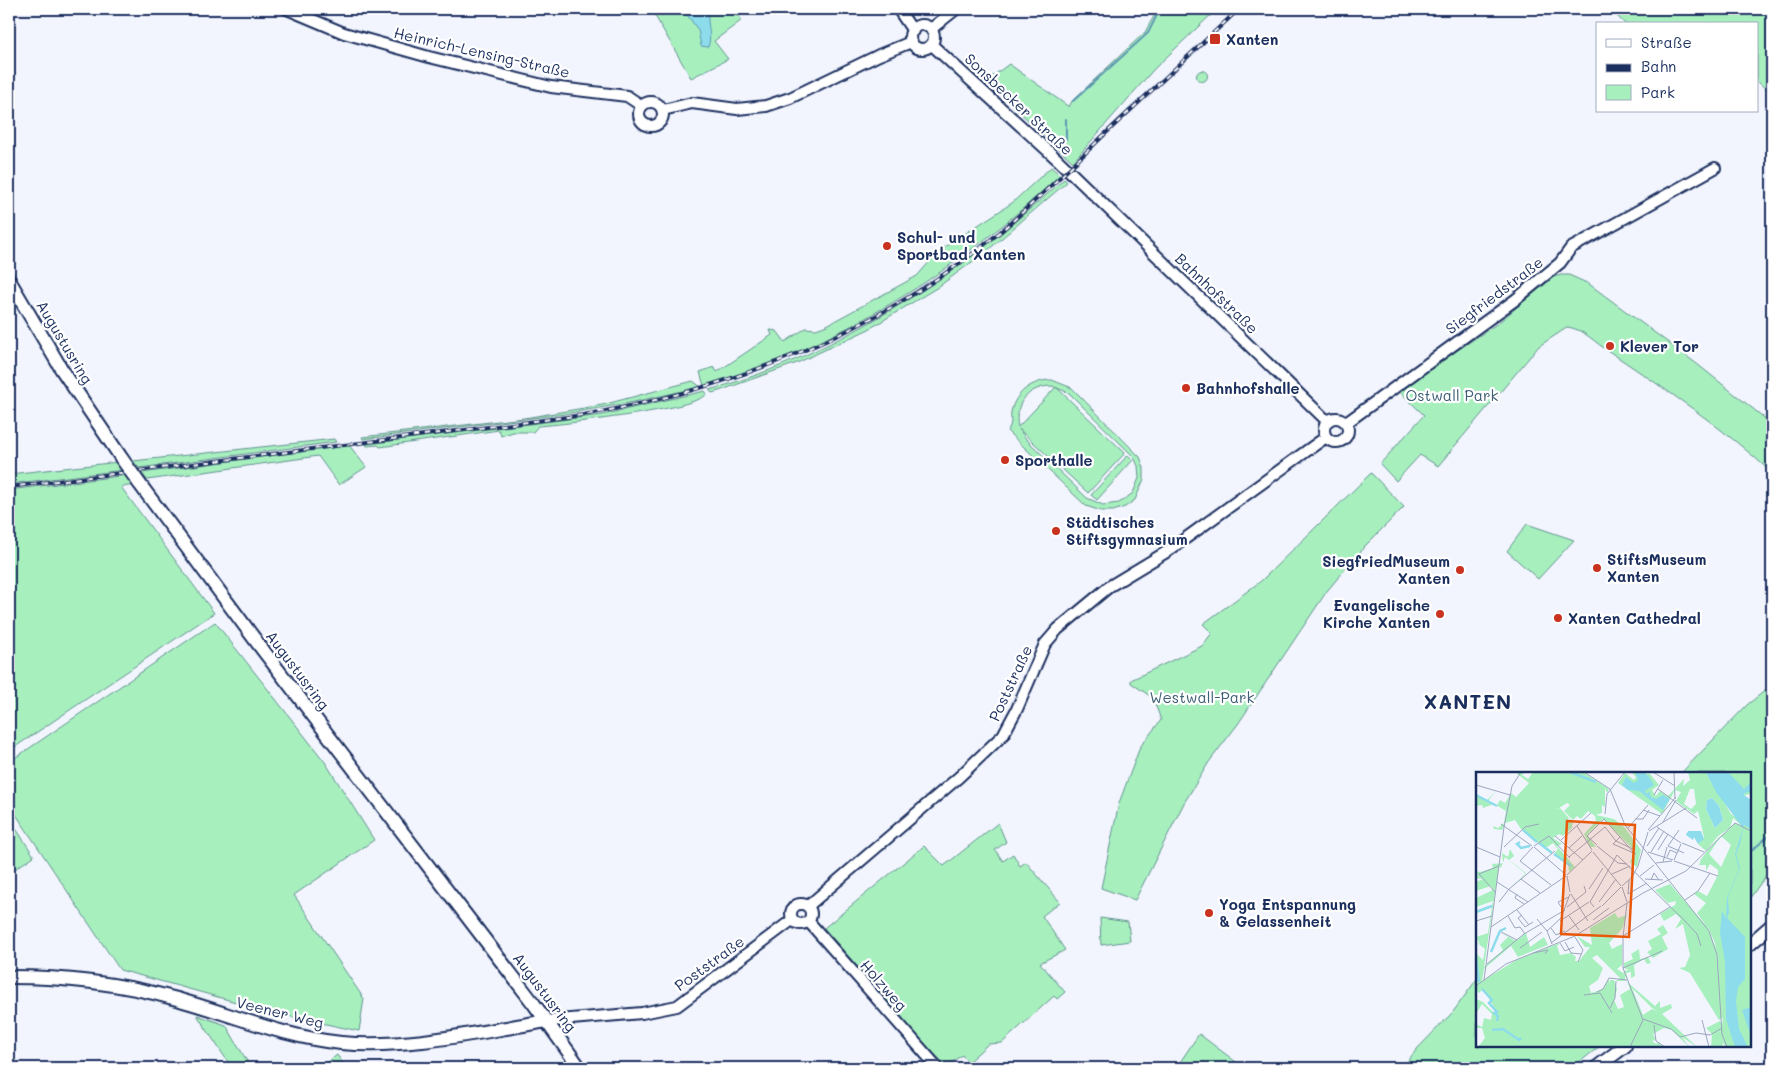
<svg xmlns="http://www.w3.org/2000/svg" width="1781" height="1077" font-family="Mali,sans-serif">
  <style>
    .green { fill: #a7f0be; stroke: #61908e; fill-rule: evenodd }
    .water { fill: #8ddceb; stroke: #5f97b3 }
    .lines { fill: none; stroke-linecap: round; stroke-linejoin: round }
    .stream { stroke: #5f97b3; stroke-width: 2 }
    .minor-casing { stroke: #1b2f5e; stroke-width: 14 }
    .major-casing { stroke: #1b2f5e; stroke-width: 16 }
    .minor { stroke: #fff; stroke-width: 10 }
    .major { stroke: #fff; stroke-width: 12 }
    .rail-casing { stroke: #1b2f5e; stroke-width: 4 }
    .rail { stroke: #fff; stroke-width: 2; stroke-dasharray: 5.5; stroke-linecap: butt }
    .major-bridge-casing { stroke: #1b2f5e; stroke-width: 16; stroke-linecap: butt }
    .major-bridge { stroke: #fff; stroke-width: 12 }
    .poi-dot { fill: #c8321e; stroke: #fff; stroke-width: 2 }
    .labels { text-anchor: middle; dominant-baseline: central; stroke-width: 4.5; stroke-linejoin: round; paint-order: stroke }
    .poi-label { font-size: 15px; font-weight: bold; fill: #1b2f5e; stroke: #fff; text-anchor: start }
    .street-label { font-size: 15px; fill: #1b2f5e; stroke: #fff }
    .park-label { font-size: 15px; fill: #3e5f76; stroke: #fff }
    .district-label { font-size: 20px; font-weight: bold; letter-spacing: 1px; fill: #1b2f5e; stroke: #fff }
    .inset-river { fill: none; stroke: #8ddceb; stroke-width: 2.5 }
    .inset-road { fill: none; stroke: #9ca6be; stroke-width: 1 }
    .view { fill: #e8590c; fill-opacity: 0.15; stroke: #e8590c; stroke-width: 2.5 }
    .inset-edge { fill: none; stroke: #1b2f5e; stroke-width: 2.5 }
  </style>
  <rect width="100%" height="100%" fill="#f2f5fe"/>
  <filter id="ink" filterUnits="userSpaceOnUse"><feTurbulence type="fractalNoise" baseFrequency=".02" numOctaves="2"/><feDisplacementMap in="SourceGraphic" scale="10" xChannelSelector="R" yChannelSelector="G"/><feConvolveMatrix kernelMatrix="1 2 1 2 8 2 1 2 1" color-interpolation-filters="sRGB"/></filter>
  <g filter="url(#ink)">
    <path class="green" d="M651 9H733L742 20 714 41 728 59 691 78Z
      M1158 9H1217L1154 69 1073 162 986 81 1009 64 1069 107 1072 101 1145 32Z
      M1610 9H1772V94L1757 81V24H1625Z
      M1196.5 76a5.5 5.5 0 1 1 11 0a5.5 5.5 0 1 1-11 0Z
      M1051 167 1060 175C959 271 838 346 704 386L700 372 714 367 717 372 772 335 770 330 777 331 785 342 806 328 816 329 827 325 917 276 940 250 1012 203Z
      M1064 179 1067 182 987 251 938 287 869 329 797 363 719 391 712 393 709 390C843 353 962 272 1064 179Z
      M1561 275H1569L1589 284 1697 364 1772 424V473C1723 427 1666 390 1610 352 1595 343 1585 330 1568 327L1539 346 1438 466 1420 455 1396 481 1380 464 1424 415 1400 392 1437 364 1498 323 1553 277Z
      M1052 380 1072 388 1140 457 1144 468V479L1135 500 1125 507 1113 511H1101L1086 506 1007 431C1013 423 1010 421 1011 412 1015 392 1033 380 1052 380ZM1052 386 1069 393 1134 457 1138 466 1139 478 1133 493 1119 503 1103 505 1087 498 1026 439 1019 429 1088 493 1125 453 1056 387 1018 427C1013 404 1029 386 1052 386Z
      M693 381 701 387 629 403 564 414 363 439 362 437 524 418 602 405Z
      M705 391 707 394C694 410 565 424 538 426L533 432H513L501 436 499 430 380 447 378 445 367 446 366 444 602 415Z
      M334 439 336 442 139 468 133 461Z
      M349 445 366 467 339 485 318 456 147 480 142 473Z
      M1128 455 1133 460 1097 500 1091 495Z
      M119 462 124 470 9 484V474Z
      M1371 473 1404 507 1363 548 1359 555 1356 556 1327 591 1238 724 1209 762 1184 803 1135 900 1101 888 1119 803 1140 747 1161 720 1153 698 1131 683V680L1202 646 1212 633 1203 624 1261 581Z
      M128 475 136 485 121 487 214 613 9 751V490Z
      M1527 524 1574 540 1538 579 1507 551Z
      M215 622 325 762 374 840 294 895 364 999 359 1031 283 1015 120 970 9 804V762Z
      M1772 685V867L1750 898V773H1681L1747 705Z
      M9 818 34 856 9 873Z
      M998 823 1006 842 995 850 1003 861 1013 854 1020 866 1026 862 1060 902 1042 916 1065 950 1040 963 1065 992 1057 999 1054 996 1002 1043 988 1044 968 1062 962 1055 947 1066 929 1049 824 928 924 846 944 866Z
      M1100 918 1128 922 1130 941 1101 945Z
      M1477 979V1046H1600L1572 1068H1402L1417 1049 1453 1012Z
      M197 1015 226 1025 251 1068H232Z
      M1199 1034 1244 1068H1176Z
      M337 1055 346 1068H320Z"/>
    <path class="water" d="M683 9H709C705 21 713 34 708 47L701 46 698 30Z"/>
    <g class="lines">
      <path class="stream" d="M1073 101 1148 33 1160 9
        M1066 139V119
        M1750 852 1772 833"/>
      <defs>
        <path id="minor" d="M287 9 344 33 429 57 551 87 627 96 642 106
          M898 9 913 31
          M910 37a12 12 0 1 1 24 0a12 12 0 1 1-24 0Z
          M931 29 956 9
          M932 45 1057 159 1327 421
          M639 114a12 12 0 1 1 24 0a12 12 0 1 1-24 0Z
          M663 110 692 103 737 109 766 106 790 98 879 55 911 42
          M1324 430a12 12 0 1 1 24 0a12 12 0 1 1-24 0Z
          M1346 423 1515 300 1560 263 1571 248 1715 168
          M791 914a10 10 0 1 1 20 0a10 10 0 1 1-20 0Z
          M808 906 959 777 1003 735 1017 709 1045 644 1058 629 1110 586 1168 551 1326 437
          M809 922 938 1068
          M547 1021 642 1013 677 1006 792 920"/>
        <path id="major" d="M9 280 62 370 122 459
          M139 483 259 645 534 1004 580 1068
          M1750 944 1772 925
          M9 977C65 977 119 983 173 998 229 1013 282 1037 341 1043 410 1049 478 1032 547 1021
          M1596 1068 1625 1046"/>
      </defs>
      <use href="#minor" class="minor-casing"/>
      <use href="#major" class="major-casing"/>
      <use href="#minor" class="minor"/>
      <use href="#major" class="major"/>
      <defs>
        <path id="rail" d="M9 487 583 415C734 389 880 331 999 233 1036 201 1071 167 1106 133 1150 92 1195 50 1239 9"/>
      </defs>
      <use href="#rail" class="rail-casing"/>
      <use href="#rail" class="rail"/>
      <defs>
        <path id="major-bridge" d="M122 459 139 483"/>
      </defs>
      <use href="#major-bridge" class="major-bridge-casing"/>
      <use href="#major-bridge" class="major-bridge"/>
    </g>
  </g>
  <g class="poi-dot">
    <rect x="1209" y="33" width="12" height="12" rx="2.5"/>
    <circle cx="887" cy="246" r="5"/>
    <circle cx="1610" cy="346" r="5"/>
    <circle cx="1186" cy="388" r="5"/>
    <circle cx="1005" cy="460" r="5"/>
    <circle cx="1056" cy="531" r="5"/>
    <circle cx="1597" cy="568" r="5"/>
    <circle cx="1460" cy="570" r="5"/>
    <circle cx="1440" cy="614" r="5"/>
    <circle cx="1558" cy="618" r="5"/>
    <circle cx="1209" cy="913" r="5"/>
  </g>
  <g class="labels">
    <g class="poi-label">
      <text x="1226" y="39">Xanten</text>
      <text x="897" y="237">Schul- und<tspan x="897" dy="17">Sportbad Xanten</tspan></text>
      <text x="1620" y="346">Klever Tor</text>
      <text x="1196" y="388">Bahnhofshalle</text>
      <text x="1015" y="460">Sporthalle</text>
      <text x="1066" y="522">Städtisches<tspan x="1066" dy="17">Stiftsgymnasium</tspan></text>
      <text x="1607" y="559">StiftsMuseum<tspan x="1607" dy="17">Xanten</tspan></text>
      <text x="1450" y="561" text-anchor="end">SiegfriedMuseum<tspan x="1450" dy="17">Xanten</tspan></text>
      <text x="1430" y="605" text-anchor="end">Evangelische<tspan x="1430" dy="17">Kirche Xanten</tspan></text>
      <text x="1568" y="618">Xanten Cathedral</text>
      <text x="1219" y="904">Yoga Entspannung<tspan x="1219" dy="17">&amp; Gelassenheit</tspan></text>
    </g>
    <g class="street-label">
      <text transform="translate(482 52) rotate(13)">Heinrich-Lensing-Straße</text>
      <text transform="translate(1019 104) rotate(43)">Sonsbecker Straße</text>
      <text transform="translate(1217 293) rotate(44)">Bahnhofstraße</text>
      <text transform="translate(1494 295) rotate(-37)">Siegfriedstraße</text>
      <text transform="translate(65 342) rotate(59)">Augustusring</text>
      <text transform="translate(298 670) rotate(53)">Augustusring</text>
      <text transform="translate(1010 683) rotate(-65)">Poststraße</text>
      <text transform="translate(709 963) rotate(-36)">Poststraße</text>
      <text transform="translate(884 985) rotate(49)">Holzweg</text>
      <text transform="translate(545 992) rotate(53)">Augustusring</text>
      <text transform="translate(280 1012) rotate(14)">Veener Weg</text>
    </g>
    <g class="park-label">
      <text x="1452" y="395">Ostwall Park</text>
      <text x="1202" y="697">Westwall-Park</text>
    </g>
    <g class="district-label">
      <text x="1468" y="701">XANTEN</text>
    </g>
  </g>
  <g transform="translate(1476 772)">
    <rect width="275" height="275" fill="#f2f5fe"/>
    <path d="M39 0H49L46 3 52 7 57 0H107L133 17 131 21 129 16V35L126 33V41L120 43 138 47 149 56 165 78 161 95 154 90 159 79 127 47 111 63 120 75H114L108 62 120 49 119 44 112 39 105 47 101 44 97 48 88 39 94 33 91 31 80 38 84 36 93 46 90 50 94 47 97 50 96 56 87 64 83 62 77 66 86 72 81 74 99 95 93 100 92 91 78 82 82 77 77 71 70 76 77 81 65 73 45 57 39 48 29 51 26 58 18 57 17 54 22 56 28 51 30 39 18 32 7 36 9 42 6 33 0 34V23L11 28 20 19 12 29 21 33 24 28 29 31 35 21 40 25 53 11ZM155 0 174 2 183 13 176 18 180 24 184 19 192 24 208 7 207 14 214 8 212 0H230L255 42 262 47 265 43 275 51V275H250L247 271 246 275H235L236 262 230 256 244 249 246 253 247 246 243 248 214 201 203 196 209 195 214 183 207 152 199 157 205 147 200 142 188 149 184 142 199 133 200 129 192 131 179 118 194 112 231 155 239 174 244 207 239 171 233 158 221 141 230 131 218 122 222 119 231 124 242 103V98L234 92 230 99V93H223L225 87 243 65 253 58 259 51 265 53 257 46 254 56 242 64 230 79 222 72 228 65 222 39 218 42 200 29 205 20 199 18 186 42 142 11 149 1 158 8 160 5ZM214 17H218L220 32 215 37 208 32ZM236 26 243 34 247 48 239 56 230 37 231 28ZM245 64 255 73 245 95 233 82ZM251 0H275V22L265 24ZM34 77 38 84 33 88 50 101 33 117 50 102 29 85 25 96 23 94 8 195 27 178 24 173 32 165 24 160 40 169 50 161 54 175 68 165 72 173 42 185 35 174 8 197 6 209 42 187 84 171 81 174 84 183 95 181 100 185 99 189H103L114 175H109L101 164 116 173 114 156 139 141 142 146 151 143 146 157 133 171 136 177 146 172V193L141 197 149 202 148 199 153 198 148 196V191L157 187 155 182 163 177 164 187 172 185 175 191 171 192 168 187 158 193 159 204 155 206V200L150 201 152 207 149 204V208L179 234 184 229V236L195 232 196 236 186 242 221 275 206 265 213 275 196 258 188 256 177 262 180 268 176 269 180 272 183 270 186 275H2L9 266 6 256H0V252L6 255 8 246 15 248 16 242 6 232 0 242V227L7 230 18 241 21 240 7 217 3 221 0 218V181L7 188 9 177 0 170 4 172 0 165 12 161 16 134 0 139 16 133 17 129 0 135V126L17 118 15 114 0 119V110L7 107 0 106V99L4 100 17 96 16 92 27 91 26 81 32 85ZM121 183 144 206 140 209H151L154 217 144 223 148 235 142 237 138 228 141 217 138 208H134V212L133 207 127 217 115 221 113 214 122 208 127 196 116 186ZM156 216 176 236 181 239 176 237 167 243ZM187 153 192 161 186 165 192 177 177 186 171 180 176 177 172 169 185 162 181 157Z" fill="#a7f0be" fill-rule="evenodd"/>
    <path d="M159 0H168L173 5 178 13 169 19 171 22 173 19 175 25 180 27 187 23 194 27 187 38 163 19 152 18 146 13 150 5 158 11 162 8ZM230 0H252L268 17 275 10V19L267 22 275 28V57L268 53 267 57 264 72 260 82 264 96 252 125 253 141 251 146 269 165V207L262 215 260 229 263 257 272 275H259L250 247 249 190 244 161 246 139 250 146 251 126 263 97 259 82 267 56 240 20ZM236 26 243 34 247 48 239 56 230 37 231 28ZM212 59H225L228 67 222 72 218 65 217 68 210 63ZM275 235V264L266 238Z" fill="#8ddceb"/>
    <path class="inset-river" d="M94 0 120 10M0 23 21 34M258 42 271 26M47 58 61 70M44 70 41 72 45 76 54 74M63 71 76 81M78 82 95 94M0 140 16 134M15 180 24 159 30 156M0 187 3 210M6 217 16 228 13 231 21 240 18 241 22 244 21 249M16 258 27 257 43 268 45 266"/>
    <path class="inset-road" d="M108 0 134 17 149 53 233 159 241 183 246 262 251 275M177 0 199 14M198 0 199 27M0 13 34 23M182 17 221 46M178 23 187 8M167 38 184 44M129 42 131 22 149 0M128 47 159 82M159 47H167L173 38M187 50 200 28M259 51 275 59M25 52 56 74M101 54 116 78M129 55 140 69 157 77M181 55 205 71M152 56 172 33M172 58 200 25M173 59 210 36M79 64 107 88M144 65 137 72 160 82M85 68 115 41M206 71 228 80M121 73 111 64 128 47M58 74 73 64 94 86M121 74 142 91 151 92M171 74 183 56M192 74 203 58M192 74 208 81M0 75 24 85M28 75 49 55 63 52M57 75 44 89 75 113M58 75 90 103M93 76 106 64M182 78 192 62M117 80 145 114M172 80 197 88M175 80 188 59M93 85 129 55M191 85 194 78 201 81M198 88 205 72M198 89 242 104M187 90 191 75M180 91 196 89M136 102 154 94M91 103 116 79M91 104 94 120M164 104 178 93M45 107 64 121M169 107 187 108M153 108 152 122 171 111M175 108 178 101 183 108M21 110 52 130M146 114 156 105 162 94 172 60M146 115 151 130M113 117 127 96M19 120 3 102 23 94M41 122 39 126 48 132M95 122 112 149M209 128 222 119 234 101M23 130 33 117 79 79M123 130 140 107M151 131 147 165V196L167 248 154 275M126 134 145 115M91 135 110 120 108 114M118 135 114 130 141 83 209 149 221 162 225 174M41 138 53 153M87 138 82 130 93 125M46 143 42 146 49 155 57 150M32 144 39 156 44 155 49 162M93 144 103 158M61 147 71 159M117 148 133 136M0 149 16 144M84 149 113 130M15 155 90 104M75 156 80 163 89 159M25 160 41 168M147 164 194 135M99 165 107 178 102 190M89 170 95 181 105 182M75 171 125 134M84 171 89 179 98 175M76 172 71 159 85 146 94 122M44 176 66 160M57 181 72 178 69 182M11 192 48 162 89 138M147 196 186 179M133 206 151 208M8 208 28 55 36 14 45 0M0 214 30 192 99 164 167 121 210 99 259 51M121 220 127 217 133 206M108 223 124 221 136 241M134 236 139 226 140 209M167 247 195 257 204 265 220 261 234 263 246 256M226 248 233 275M178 253 180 269 189 275"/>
    <path class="view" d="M91 49 159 53 153 165 85 162Z"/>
    <rect width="275" height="275" class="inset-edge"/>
  </g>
  <rect width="1781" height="1077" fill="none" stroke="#fff" stroke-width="30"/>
  <rect x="15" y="15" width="1751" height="1047" fill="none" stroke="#1b2f5e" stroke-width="2" filter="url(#ink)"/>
  <rect x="1596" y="22" width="162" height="90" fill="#ffffff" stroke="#a4acbf"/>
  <rect x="1606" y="39" width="25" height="8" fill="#ffffff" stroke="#a4acbf"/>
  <text x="1641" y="48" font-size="15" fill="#1b2f5e">Straße</text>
  <rect x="1606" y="64" width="25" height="8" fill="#1b2f5e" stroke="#a4acbf"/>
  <text x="1641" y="72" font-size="15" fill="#1b2f5e">Bahn</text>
  <rect x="1606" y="85" width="25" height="15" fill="#a7f0be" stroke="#a4acbf"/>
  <text x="1641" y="98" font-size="15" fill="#1b2f5e">Park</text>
</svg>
